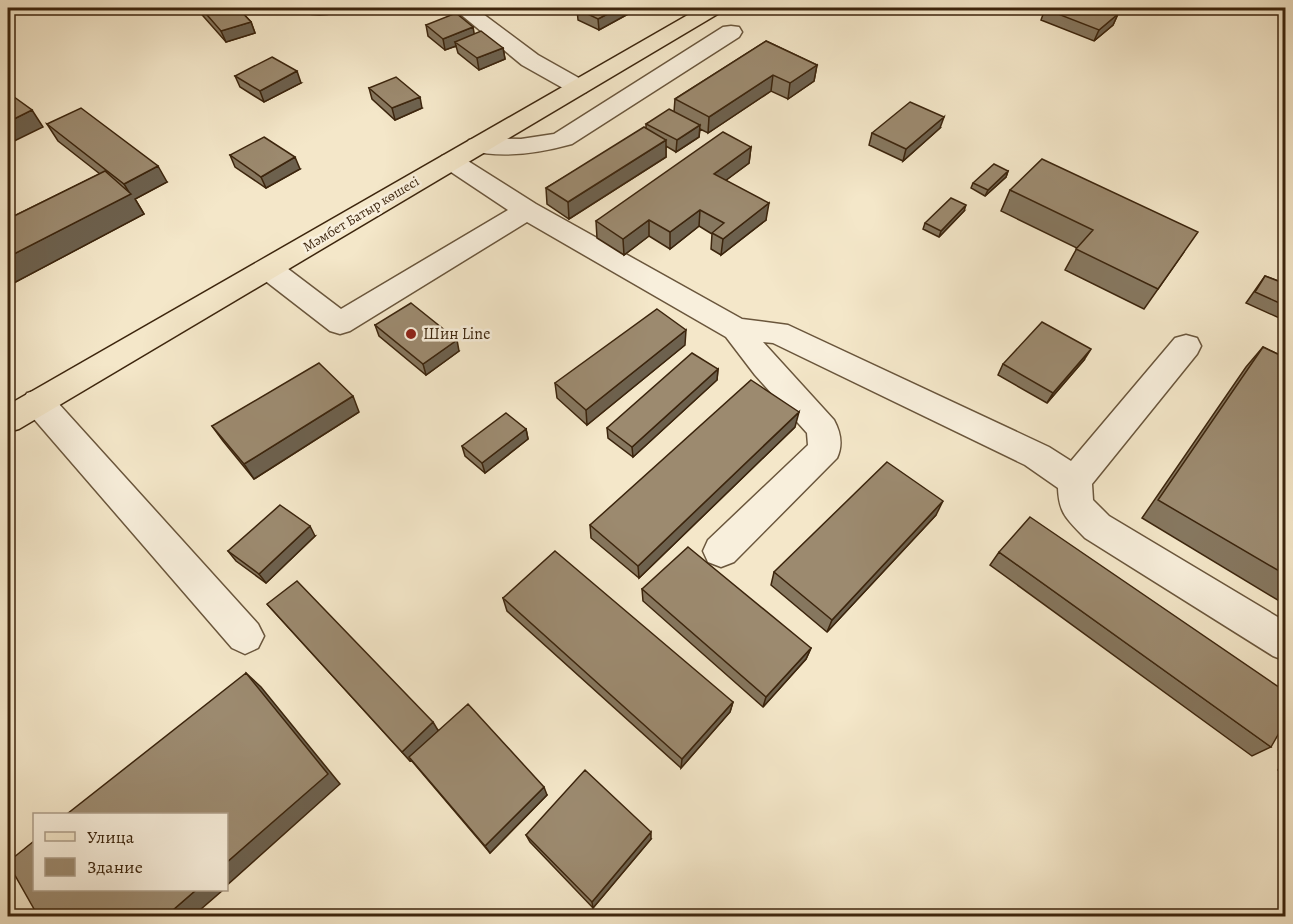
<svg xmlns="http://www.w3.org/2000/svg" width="1293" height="924" font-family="Alegreya,serif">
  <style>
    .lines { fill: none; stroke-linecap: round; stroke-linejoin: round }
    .minor-casing { stroke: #6a563c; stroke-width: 3 }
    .major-casing { stroke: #3c250d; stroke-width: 3 }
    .minor { fill: #f8efdc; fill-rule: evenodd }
    .major { fill: #f4e7c9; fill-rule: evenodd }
    .wall { fill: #86775f; stroke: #3c250d; stroke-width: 1.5 }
    .shaded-wall { fill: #6d614e; stroke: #3c250d; stroke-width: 1.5 }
    .building { fill: #9c8a6f; stroke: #3c250d; stroke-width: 1.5 }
    .poi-dot { fill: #8f2418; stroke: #f8efdc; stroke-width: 2 }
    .labels { text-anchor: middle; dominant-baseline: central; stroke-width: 5; stroke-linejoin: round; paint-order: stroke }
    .far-street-label { font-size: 14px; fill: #3c250d; stroke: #f8efdc }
    .poi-label { font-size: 16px; fill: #3c250d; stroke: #f8efdc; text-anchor: start }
  </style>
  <rect width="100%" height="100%" fill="#f4e7c9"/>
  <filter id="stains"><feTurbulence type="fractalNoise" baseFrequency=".00333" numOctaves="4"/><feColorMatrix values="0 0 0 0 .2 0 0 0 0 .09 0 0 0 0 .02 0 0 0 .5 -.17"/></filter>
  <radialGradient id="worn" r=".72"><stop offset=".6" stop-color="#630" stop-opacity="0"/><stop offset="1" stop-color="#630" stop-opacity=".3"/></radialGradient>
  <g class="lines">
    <defs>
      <path id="minor" d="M301 8H338L335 12C325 15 314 15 304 12Z
        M453 8H475L538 55 586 82 589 87 586 92 578 94 570 92 522 65Z
        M731 26 739 27 742 32 739 37 572 144C539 153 503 159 469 150L466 145 469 140 478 138 521 139 554 134 723 27Z
        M451 153 460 156 536 204 742 319 788 325 1049 447 1071 461 1175 338 1186 335 1197 338 1201 346 1197 354 1092 484 1093 500 1109 516 1286 622V661L1273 656 1085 538C1067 519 1059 514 1058 488L1025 465 773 343 763 342 834 420C841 433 843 445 837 458L734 562 721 567 708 562 703 551 708 540 808 445 807 433 755 375 726 337 527 222 350 331 340 334 330 331 259 276 255 269 259 262 269 259 279 262 341 309 508 210 442 166 439 161 442 156Z
        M38 390 49 393 258 624 264 636 258 648 245 654 232 648 27 411 22 402 27 393Z"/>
      <path id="major" d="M700 8H724L721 12 19 429 8 432V405Z"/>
    </defs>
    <use href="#minor" class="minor-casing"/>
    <use href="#major" class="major-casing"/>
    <use href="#minor" class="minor"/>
    <use href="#major" class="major"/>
  </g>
  <path class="wall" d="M196 8H238L251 22 255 33 226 42Z
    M639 8 599 30 578 20 577 9Z
    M1045 9 1118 14 1113 25 1094 41 1041 20Z
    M426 25 475 34 503 48 505 59 479 70 458 53 456 46 445 50 428 36Z
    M766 41 817 65 814 81 788 99 771 91 708 133 700 129 699 137 676 152 666 146V157L569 219 547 204 546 188 646 129V124L674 112 675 99Z
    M235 76 301 83 264 102 240 87Z
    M369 88 422 108 395 120 372 99Z
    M47 124 167 182 135 199 144 214 8 286V219L100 174 58 141Z
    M940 128 903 161 869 145 872 133Z
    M751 147 749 163 726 180 766 220 721 255 711 249 712 234 699 226 670 249 649 236 624 255 597 238 596 221Z
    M230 155 300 169 266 188 235 167Z
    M1008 171 1006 177 985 196 971 188 973 183Z
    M1010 190 1184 252 1144 309 1065 270 1077 248 1001 211Z
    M964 211 939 237 923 229 925 223Z
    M1265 276 1286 284V321L1246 303Z
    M375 325 459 351 426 375 379 336Z
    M685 345 587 425 557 398 555 383Z
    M1263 347 1286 358V605L1142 518 1246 367Z
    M1084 360 1047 403 998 375 1003 364Z
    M718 369 717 380 633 457 608 438 607 428Z
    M359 412 254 479 223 441 212 426Z
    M795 427 639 578 591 538 590 525Z
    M526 429 528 439 485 473 465 456 462 446Z
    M936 515 827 632 771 585 774 572Z
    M315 536 266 583 236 561 228 551Z
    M999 552 1271 747 1252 756 990 565Z
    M642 589 811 648 806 659 763 707 643 601Z
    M503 598 733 702 730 712 681 768 507 611Z
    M267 604 438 730 547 795 490 853 411 760 410 761Z
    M1286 755V775L1278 770Z
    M526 835 651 839 593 908 530 842Z"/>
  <path class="shaded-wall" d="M619 8H639L599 30 598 19Z
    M1118 14 1113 25 1094 41 1099 30Z
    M251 22 255 33 226 42 221 31Z
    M473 27 475 38 455 42 456 46 445 50 443 39Z
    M503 48 505 59 479 70 477 58Z
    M817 65 814 81 788 99 790 83Z
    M297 71 301 83 264 102 260 91Z
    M773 75 771 91 708 133 709 117Z
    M420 97 422 108 395 120 392 108Z
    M32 110 43 127 8 144V122Z
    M944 117 940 128 903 161 906 149Z
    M700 125 699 137 676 152 677 140Z
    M666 140V157L569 219 568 202Z
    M751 147 749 163 713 190 714 174Z
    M295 157 300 169 266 188 261 177Z
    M158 166 167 182 135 199 144 214 8 286V257L130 194 124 184Z
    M1008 171 1006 177 985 196 988 190Z
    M769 203 766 220 721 255 723 239Z
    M966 205 964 211 939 237 941 231Z
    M700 210 699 226 670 249V232Z
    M649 220V236L624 255 623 239Z
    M686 330 685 345 587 425 586 410Z
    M457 340 459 351 426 375 423 364Z
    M1091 349 1084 360 1047 403 1053 393Z
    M718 369 717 380 633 457 632 447Z
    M353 396 359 412 254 479 244 464Z
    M799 412 795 427 639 578 638 566Z
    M526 429 528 439 485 473 482 463Z
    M943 501 936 515 827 632 832 620Z
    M310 526 315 536 266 583 259 574Z
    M811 648 806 659 763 707 766 697Z
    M246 673 261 687 340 784 226 886V863Z
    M733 702 730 712 681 768 682 759Z
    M433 722 439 732 410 761 402 752Z
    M544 787 547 795 490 853 485 846Z
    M651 832V839L593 908 592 902Z
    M196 890H223L193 916H166Z"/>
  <path class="building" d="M201 8H238L251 22 221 31Z
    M580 8H619L598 19 577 9Z
    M1047 8H1102L1118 14 1099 30 1045 9Z
    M456 13 473 27 443 39 426 25Z
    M481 31 503 48 477 58 455 42Z
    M766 41 817 65 790 83 773 75 709 117 675 99Z
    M272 57 297 71 260 91 235 76Z
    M396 77 420 97 392 108 369 88Z
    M10 94 32 110 8 122V95Z
    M910 102 944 117 906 149 872 133Z
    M81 108 158 166 124 184 47 124Z
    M669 109 700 125 677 140 646 124Z
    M644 127 666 140 568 202 546 188Z
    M723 132 751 147 714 174 769 203 723 239 712 233 724 223 700 210 670 232 649 220 623 239 596 221Z
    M264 137 295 157 261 177 230 155Z
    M1042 159 1198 232 1158 289 1076 249 1093 230 1010 190Z
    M994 164 1008 171 988 190 973 183Z
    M105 171 131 194 8 257V219Z
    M951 198 966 205 941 231 925 223Z
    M1265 276 1286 284V306L1255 292Z
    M411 303 457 340 423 364 375 325Z
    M657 309 686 330 586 410 555 383Z
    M1042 322 1091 349 1053 393 1003 364Z
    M1263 347 1286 358V575L1158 500Z
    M692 353 718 369 632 447 607 428Z
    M319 363 353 396 244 464 212 426Z
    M751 380 799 412 638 566 590 525Z
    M506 413 526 429 482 463 462 446Z
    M887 462 943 501 832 620 774 572Z
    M280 505 310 526 259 574 228 551Z
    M1030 517 1286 692V721L1271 747 999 552Z
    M688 547 811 648 766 697 642 589Z
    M555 551 733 702 682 759 503 598Z
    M297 581 433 722 402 752 267 604Z
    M246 673 328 774 226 863V814H67Z
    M468 704 544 787 485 846 409 757Z
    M585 770 651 832 592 902 526 835Z
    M34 841V890H196L166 916H38L8 863V862Z"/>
  <circle class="poi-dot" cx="411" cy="334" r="6"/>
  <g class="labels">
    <g class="far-street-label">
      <text transform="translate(361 214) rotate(-31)">Мәмбет Батыр көшесі</text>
    </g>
    <g class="poi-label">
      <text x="423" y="334">Шин Line</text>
    </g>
  </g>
  <rect width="1293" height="924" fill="none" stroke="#f4e7c9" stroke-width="30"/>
  <rect x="9" y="9" width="1275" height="906" fill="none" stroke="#3c250d" stroke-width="3"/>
  <rect x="15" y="15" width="1263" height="894" fill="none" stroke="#3c250d" stroke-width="1.5"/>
  <rect x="33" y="813" width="195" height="78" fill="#f8efdc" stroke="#ad9e89" stroke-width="1.5"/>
  <rect x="45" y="832" width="30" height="9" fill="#f4e7c9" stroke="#ad9e89" stroke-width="1.5"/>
  <text x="87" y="843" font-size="18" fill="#3c250d">Улица</text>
  <rect x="45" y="858" width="30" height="18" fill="#9c8a6f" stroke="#ad9e89" stroke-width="1.5"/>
  <text x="87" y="873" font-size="18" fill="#3c250d">Здание</text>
  <rect width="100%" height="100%" filter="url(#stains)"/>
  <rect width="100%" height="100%" fill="url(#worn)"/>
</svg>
